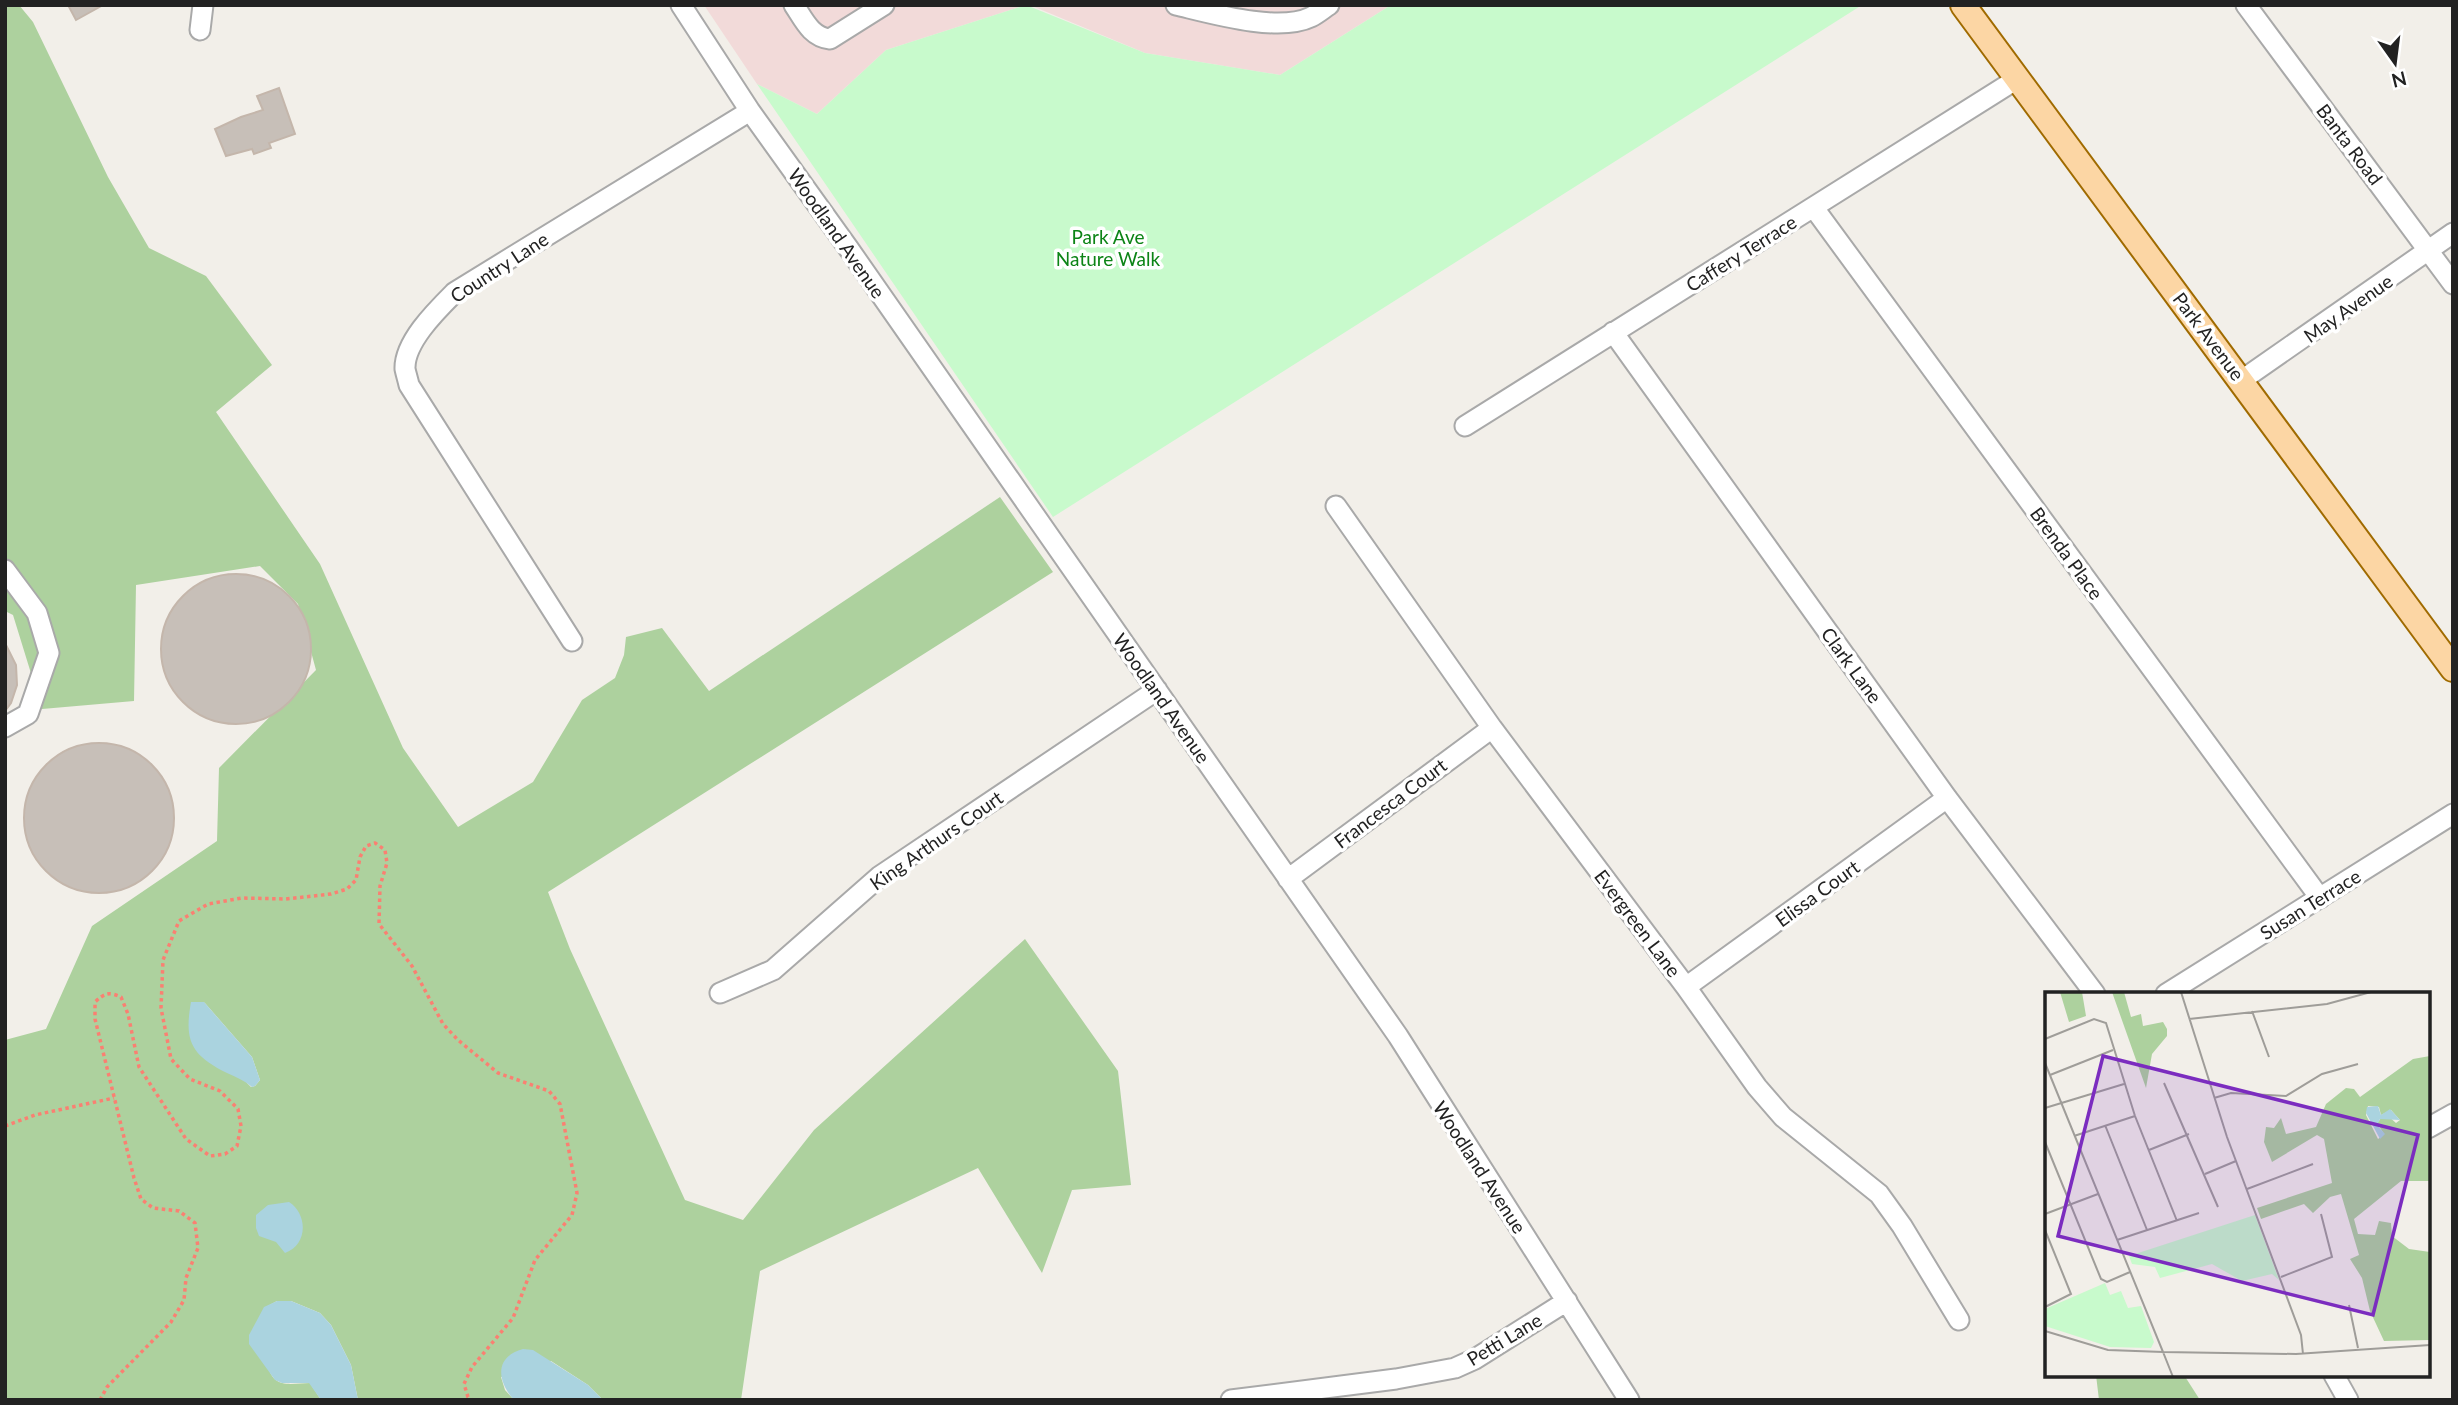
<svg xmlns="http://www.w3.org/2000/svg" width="2458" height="1405" font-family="Lato,sans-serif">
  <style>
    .commercial { fill: #f2dad9 }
    .forest { fill: #add19e; fill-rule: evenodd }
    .park { fill: #c8facc }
    .water { fill: #aad3df }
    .building { fill: #c7bfb8; stroke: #c4b6ab; stroke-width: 2 }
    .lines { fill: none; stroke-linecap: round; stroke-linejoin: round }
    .minor-casing { stroke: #a9a9a9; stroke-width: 23 }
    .major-casing { stroke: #a06b00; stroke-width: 28 }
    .path { stroke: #fa8072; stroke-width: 3.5; stroke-dasharray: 3.5 3.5; stroke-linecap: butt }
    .minor { stroke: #fff; stroke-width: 19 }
    .major { stroke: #fcd6a4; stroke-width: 24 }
    .labels { text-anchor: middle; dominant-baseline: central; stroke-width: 7; stroke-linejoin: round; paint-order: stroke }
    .street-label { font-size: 19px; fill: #222; stroke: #fff }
    .park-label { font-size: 19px; fill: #0c8416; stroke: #fff }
    .inset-road { fill: none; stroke: #9f9d99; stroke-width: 2 }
    .view { fill: #7b2cbf; fill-opacity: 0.15; stroke: #7b2cbf; stroke-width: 3.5 }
    .inset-edge { fill: none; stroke: #222; stroke-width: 3.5 }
  </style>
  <rect width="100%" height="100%" fill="#f2efe9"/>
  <path class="commercial" d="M704 5H1026L886 50 817 114 757 84Z
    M1030 5H1391L1280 75 1145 53Z"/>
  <path class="forest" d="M5 5H19L33 22 108 177 149 248 206 276 272 365 216 412 320 564 403 748 458 827 533 782 582 700 615 678 624 655 626 637 662 628 709 691 1000 497 1053 572 548 892 570 949 685 1200 743 1220 814 1130 1025 939 1118 1071 1131 1185 1072 1190 1042 1273 978 1168 760 1271 741 1400H603L588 1385 551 1361 501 1377 505 1390 514 1400H358L351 1365 331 1325 320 1313 291 1301H277L264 1308C264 1325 260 1379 282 1383 290 1385 301 1383 310 1383L321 1400H5V1040L46 1029 92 926 217 841 219 768 316 670 298 604 260 566 136 585 134 701 42 709 13 615 5 611ZM204 1002 252 1057 260 1080 255 1086 251 1087 247 1083Z
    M2096 1375H2184L2200 1400H2099Z"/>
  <path class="park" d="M1026 5 1145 53 1280 75 1391 5H1862L1053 517 757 84 817 114 886 50Z"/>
  <path class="water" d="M191 1002H204L252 1057 260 1080 255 1086 252 1087C245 1081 236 1077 227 1073 191 1055 184 1041 191 1002Z
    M289 1202C308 1214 308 1245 285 1253L276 1242 259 1236 256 1228V1215L268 1205Z
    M277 1301H291L320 1313 331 1325 351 1365 358 1400H321L309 1383H282L275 1380 249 1344V1335L264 1307Z
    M523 1349 533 1350 588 1385 603 1400H514C497 1381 494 1357 523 1349Z"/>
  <path class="building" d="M68 5H103L76 20Z
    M279 88 295 134 269 143 271 148 254 154 252 149 226 156 215 129 241 117 263 110 257 96Z
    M161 649a75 75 0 1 1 150 0a75 75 0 1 1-150 0Z
    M5 643 16 665 17 685 11 703 5 711Z
    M24 818a75 75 0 1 1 150 0a75 75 0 1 1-150 0Z"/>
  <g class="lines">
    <defs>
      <path id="minor" d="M681 5 750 111 849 249 1398 1036 1629 1400
        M794 5C804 20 811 37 830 39L884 5
        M1176 5C1210 13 1278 33 1311 17 1317 14 1323 9 1329 5
        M2246 5 2453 284
        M200 30 203 5
        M1814 208 2320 898
        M1613 332 1947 798 2095 994
        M2242 380 2453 233
        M1465 426 2017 79
        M1336 506 1492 728 1686 987 1757 1087 1783 1117 1879 1194 1902 1226 1959 1320
        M5 570 37 613 49 653 28 714 5 727
        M572 641 409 385C408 380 406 374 405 369 404 342 437 310 455 292L750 111
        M1288 879 1492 728
        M1686 987 1947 798
        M720 993 773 970 880 876 1157 690
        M2166 994 2453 814
        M2428 1128 2453 1114
        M2334 1375 2348 1400
        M1231 1400 1396 1379 1455 1368 1475 1359 1567 1301"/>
      <path id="major" d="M1963 5 2453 669"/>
    </defs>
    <use href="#minor" class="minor-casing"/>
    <use href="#major" class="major-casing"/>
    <path class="path" d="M5 1126 35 1115 114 1098
      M100 1400 107 1387 171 1322 184 1300 186 1278 198 1248 195 1223 179 1211 153 1208 141 1199 134 1178 95 1019V1002C104 994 108 991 121 997L128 1014 139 1067 186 1139 210 1156 225 1154 237 1146 241 1126 238 1109 220 1091 190 1079 171 1059 161 1008 163 960 179 921 208 904 242 898 286 899 331 894 347 889 356 880 360 857 366 846 375 843 385 850 387 863 380 886 379 924 412 966 443 1024 458 1040 498 1073 549 1091 560 1104 577 1193 572 1215 535 1260 513 1318 472 1367 464 1384 468 1397 472 1400"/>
    <use href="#minor" class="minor"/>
    <use href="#major" class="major"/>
  </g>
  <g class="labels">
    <g class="street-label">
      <text transform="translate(2350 144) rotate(53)">Banta Road</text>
      <text transform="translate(837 233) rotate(55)">Woodland Avenue</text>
      <text transform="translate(1741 253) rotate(-32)">Caffery Terrace</text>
      <text transform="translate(499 267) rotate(-33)">Country Lane</text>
      <text transform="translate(2348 308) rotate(-35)">May Avenue</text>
      <text transform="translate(2209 336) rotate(53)">Park Avenue</text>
      <text transform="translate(2067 553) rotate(54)">Brenda Place</text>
      <text transform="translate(1852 665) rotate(54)">Clark Lane</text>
      <text transform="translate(1162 698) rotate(55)">Woodland Avenue</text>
      <text transform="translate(1390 803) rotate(-37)">Francesca Court</text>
      <text transform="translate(936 840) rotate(-35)">King Arthurs Court</text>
      <text transform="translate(1817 893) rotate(-36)">Elissa Court</text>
      <text transform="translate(2310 904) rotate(-32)">Susan Terrace</text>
      <text transform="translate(1638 923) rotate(53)">Evergreen Lane</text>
      <text transform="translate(1480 1167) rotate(57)">Woodland Avenue</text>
      <text transform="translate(1504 1339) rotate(-31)">Petti Lane</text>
    </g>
    <g class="park-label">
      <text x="1108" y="236">Park Ave<tspan x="1108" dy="22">Nature Walk</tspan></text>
    </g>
  </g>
  <g transform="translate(2045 992)">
    <rect width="385" height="385" fill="#f2efe9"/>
    <path d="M15 0H37L41 24 24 30ZM67 0H79L86 25 96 22 98 34 118 30 122 37V44L107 62 101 96ZM385 64V189H356L309 227 313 242 330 243 334 229 346 231 347 244 364 257 385 260V348L339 349 325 319 317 286 305 267 314 263 296 202 285 205 268 221 259 212 216 227 212 216 287 191 279 147 272 143 227 170 219 150 221 135 229 136 236 126 241 142 271 135 281 112 301 96 309 97 315 105 368 67ZM323 114 334 115 336 123 346 118 355 128 351 131 343 124 337 125 332 131 339 142 333 147 321 123Z" fill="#add19e" fill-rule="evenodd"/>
    <path d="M210 223 234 288 227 282 197 289 167 272 115 286 110 275 87 272 84 264ZM60 291 65 303 76 299 83 316 96 314 109 350 106 356 65 355 0 334V317Z" fill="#c8facc"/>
    <path d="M333 114 336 123 345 117 355 128 335 127 332 133 340 142 335 147 321 121 322 115Z" fill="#aad3df"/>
    <path class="inset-road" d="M136 0 182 145 256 343 258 362M207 19 224 65M144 27 282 12 326 0M0 47 49 27 61 31 90 124 132 229M0 71 118 360 251 362 385 353M5 83 68 58M119 91 173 215M169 106 186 101 241 104 277 82 313 72M0 116 79 92M60 133 102 238M29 144 90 124M0 150 56 287 62 290 85 280M104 158 144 142M160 182 191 169M202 197 268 172M0 222 53 202M0 238 26 302 0 315M72 248 154 221M236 285 287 265 276 222M304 313 313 356M0 339 63 358 118 360 128 385"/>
    <path class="view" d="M58 64 373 143 328 323 13 244Z"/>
    <rect width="385" height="385" class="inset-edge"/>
  </g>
  <rect width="2458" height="1405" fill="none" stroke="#222222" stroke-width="14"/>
  <g transform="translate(2395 63) rotate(166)" stroke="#ffffff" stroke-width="5" paint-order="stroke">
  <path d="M0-5L12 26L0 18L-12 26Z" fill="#222222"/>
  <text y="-10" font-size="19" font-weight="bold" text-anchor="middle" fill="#222222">N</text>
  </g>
</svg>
